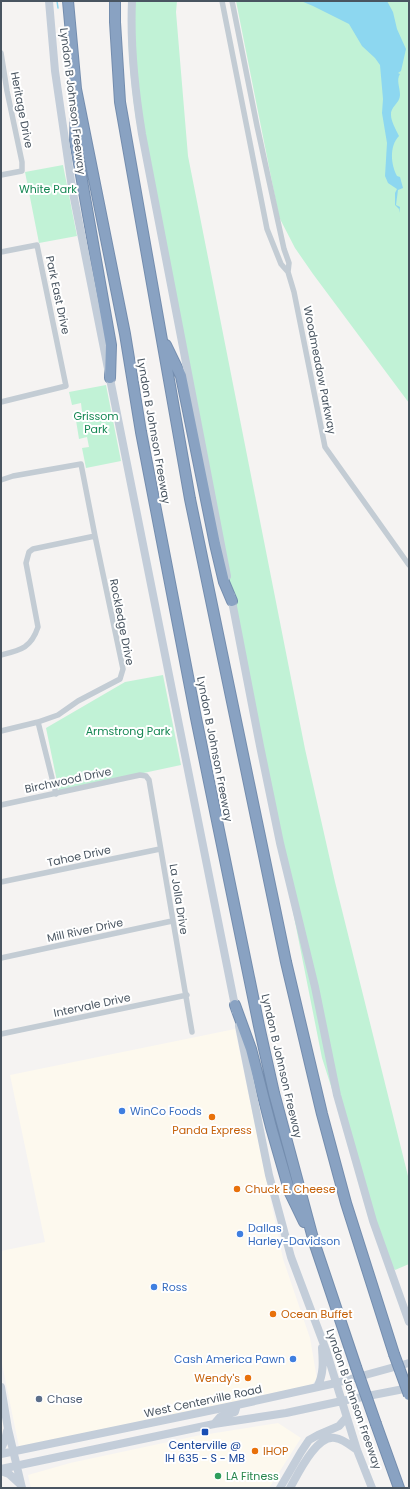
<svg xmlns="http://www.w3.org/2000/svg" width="410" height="1489" font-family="Poppins,sans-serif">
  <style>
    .commercial { fill: #fdf9ee }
    .green { fill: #c1f2d6 }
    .water { fill: #8dd7f0 }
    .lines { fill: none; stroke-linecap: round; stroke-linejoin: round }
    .stream { stroke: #8dd7f0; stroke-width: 1.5 }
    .highway-casing { stroke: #748dae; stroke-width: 12 }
    .street { stroke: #c3ccd4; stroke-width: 5.5 }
    .secondary { stroke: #c3cdd9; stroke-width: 8 }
    .highway { stroke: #89a2c2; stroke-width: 10 }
    .highway-bridge-casing { stroke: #748dae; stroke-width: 12; stroke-linecap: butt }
    .highway-bridge { stroke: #89a2c2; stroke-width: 10 }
    .shop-dot { fill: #3f7fe0; stroke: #fff; stroke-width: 1.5 }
    .food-dot { fill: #e8710a; stroke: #fff; stroke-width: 1.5 }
    .service-dot { fill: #5c6f8a; stroke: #fff; stroke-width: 1.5 }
    .transit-dot { fill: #1a4fb4; stroke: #fff; stroke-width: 1.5 }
    .leisure-dot { fill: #2e9e5b; stroke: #fff; stroke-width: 1.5 }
    .labels { text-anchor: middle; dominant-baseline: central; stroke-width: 4; stroke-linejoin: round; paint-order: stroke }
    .street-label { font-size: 11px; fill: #495561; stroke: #fff }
    .park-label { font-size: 11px; fill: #158753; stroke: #fff }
    .shop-label { font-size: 11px; fill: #366cbe; stroke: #fff; text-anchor: start }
    .food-label { font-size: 11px; fill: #c56008; stroke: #fff; text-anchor: start }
    .service-label { font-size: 11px; fill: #4e5e75; stroke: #fff; text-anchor: start }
    .transit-label { font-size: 11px; fill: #164399; stroke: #fff }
    .leisure-label { font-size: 11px; fill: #27864d; stroke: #fff; text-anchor: start }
  </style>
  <rect width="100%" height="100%" fill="#f5f3f2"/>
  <path class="commercial" d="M235 1029 283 1259 310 1338 317 1379 311 1385 19 1447 1 1359V1251L45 1242 10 1075Z
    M278 1423 301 1438 269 1488H31L28 1475 70 1463 196 1436Z"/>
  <path class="green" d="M131 1H177L176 12 188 156 305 749 335 882 409 1180V1264L395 1270 386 1258 322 1058 136 119C131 83 125 36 131 1Z
    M236 1H409V403L313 274 295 248 279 217Z
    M63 165 77 236 39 243 25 172Z
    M106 385 121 461 86 468 82 448 89 447 87 437 79 439 75 414 82 412 81 403 72 405 69 392Z
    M163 675 181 765 59 791 46 728 125 682Z"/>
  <path class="water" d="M301 1H387L393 12 397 29 406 49 401 71 398 73 400 74C396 80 400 87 400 95 400 103 390 107 391 115 391 121 396 130 399 136 389 146 391 165 397 176L400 177 403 188 398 190 396 205 400 207 399 213V209L395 205V193L397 189 388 183 385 176 387 143 382 113 383 99 380 65 375 58 362 46 349 24 313 6Z"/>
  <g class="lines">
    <path class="stream" d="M57 1 58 8"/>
    <defs>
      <path id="highway" d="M68 1 76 89 125 334 141 432 196 718 259 1026 274 1093 314 1242 356 1367
        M115 1V22L120 102 190 499 257 822 286 962 322 1114 346 1203 394 1354
        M76 107 75 141 111 345 110 378
        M166 345 181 376 215 544 224 582 232 601
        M235 1005 251 1049 271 1127 290 1193 304 1222
        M376 1424 399 1488"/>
    </defs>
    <use href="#highway" class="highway-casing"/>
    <path class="street" d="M222 1 267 229 281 264 288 272
      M232 1 257 126 284 249 289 263 288 272 294 292 325 447 409 565
      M1 53 7 91 22 162V171L1 175
      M1 252 37 245 66 386 1 402
      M1 480 13 476 81 464 95 536 123 669 120 679 78 701 58 715 38 722 1 731
      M1 655C21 650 31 648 38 627L26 563 29 552 33 549 95 536
      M38 722 56 794
      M1 805 140 775 146 776 149 780 192 1032
      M1 882 160 849
      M1 958 172 921
      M1 1034 187 995"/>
    <path class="secondary" d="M49 1 55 71 72 188 236 1011
      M132 1C130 45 135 91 142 134L227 576
      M231 596 260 746 280 843 315 987 337 1095 373 1221 409 1322
      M239 1026 269 1175 291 1257 326 1350 357 1450 372 1488
      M1 1387 8 1429 22 1488
      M317 1387C324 1375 323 1361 322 1348
      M214 1424 220 1417 235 1412 237 1405
      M1 1449 5 1440 7 1431
      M1 1454 237 1405 336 1383 409 1363
      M1 1469 214 1424 286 1413 342 1401 409 1388
      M1 1471 9 1474 21 1485
      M280 1488 301 1452 309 1440 318 1435 339 1426 346 1418
      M290 1488C298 1474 316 1435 335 1438 343 1439 350 1445 357 1450"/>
    <use href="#highway" class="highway"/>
    <defs>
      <path id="highway-bridge" d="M394 1354 409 1395
        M356 1367 376 1424"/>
    </defs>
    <use href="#highway-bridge" class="highway-bridge-casing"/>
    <use href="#highway-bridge" class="highway-bridge"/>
  </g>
  <g class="shop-dot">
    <circle cx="122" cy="1111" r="4"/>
    <circle cx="240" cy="1234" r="4"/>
    <circle cx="154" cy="1287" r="4"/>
    <circle cx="293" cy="1359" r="4"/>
  </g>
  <g class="food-dot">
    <circle cx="212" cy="1117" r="4"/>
    <circle cx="237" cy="1189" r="4"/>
    <circle cx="273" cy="1314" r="4"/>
    <circle cx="248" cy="1378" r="4"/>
    <circle cx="255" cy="1451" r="4"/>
  </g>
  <circle class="service-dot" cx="39" cy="1399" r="4"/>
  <rect class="transit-dot" x="201" y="1428" width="8" height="8" rx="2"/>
  <circle class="leisure-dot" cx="218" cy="1476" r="4"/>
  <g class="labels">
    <g class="street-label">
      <text transform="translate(73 101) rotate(83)">Lyndon B Johnson Freeway</text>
      <text transform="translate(22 110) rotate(79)">Heritage Drive</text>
      <text transform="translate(58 295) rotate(78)">Park East Drive</text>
      <text transform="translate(320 370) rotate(79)">Woodmeadow Parkway</text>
      <text transform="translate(154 431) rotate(80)">Lyndon B Johnson Freeway</text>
      <text transform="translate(122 622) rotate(79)">Rockledge Drive</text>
      <text transform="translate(215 749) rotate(79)">Lyndon B Johnson Freeway</text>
      <text transform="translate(68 780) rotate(-12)">Birchwood Drive</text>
      <text transform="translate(79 856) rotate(-12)">Tahoe Drive</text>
      <text transform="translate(179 899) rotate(81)">La Jolla Drive</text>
      <text transform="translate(85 930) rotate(-12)">Mill River Drive</text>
      <text transform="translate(92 1005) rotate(-12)">Intervale Drive</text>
      <text transform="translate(282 1066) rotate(77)">Lyndon B Johnson Freeway</text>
      <text transform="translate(354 1399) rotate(71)">Lyndon B Johnson Freeway</text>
      <text transform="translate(203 1401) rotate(-12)">West Centerville Road</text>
    </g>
    <g class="park-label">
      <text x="48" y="189">White Park</text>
      <text x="96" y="416">Grissom<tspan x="96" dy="13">Park</tspan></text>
      <text x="128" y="731">Armstrong Park</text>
    </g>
    <g class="shop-label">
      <text x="130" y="1111">WinCo Foods</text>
      <text x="248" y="1228">Dallas<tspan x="248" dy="13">Harley-Davidson</tspan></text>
      <text x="162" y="1287">Ross</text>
      <text x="285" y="1359" text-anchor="end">Cash America Pawn</text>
    </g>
    <g class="food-label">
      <text x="212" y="1130" text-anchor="middle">Panda Express</text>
      <text x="245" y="1189">Chuck E. Cheese</text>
      <text x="281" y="1314">Ocean Buffet</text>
      <text x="240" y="1378" text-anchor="end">Wendy's</text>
      <text x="263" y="1451">IHOP</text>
    </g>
    <g class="service-label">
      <text x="47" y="1399">Chase</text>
    </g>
    <g class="transit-label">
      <text x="205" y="1445">Centerville @<tspan x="205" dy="13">IH 635 - S - MB</tspan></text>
    </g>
    <g class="leisure-label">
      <text x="226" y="1476">LA Fitness</text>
    </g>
  </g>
  <rect width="410" height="1489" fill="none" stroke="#495561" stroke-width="4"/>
</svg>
